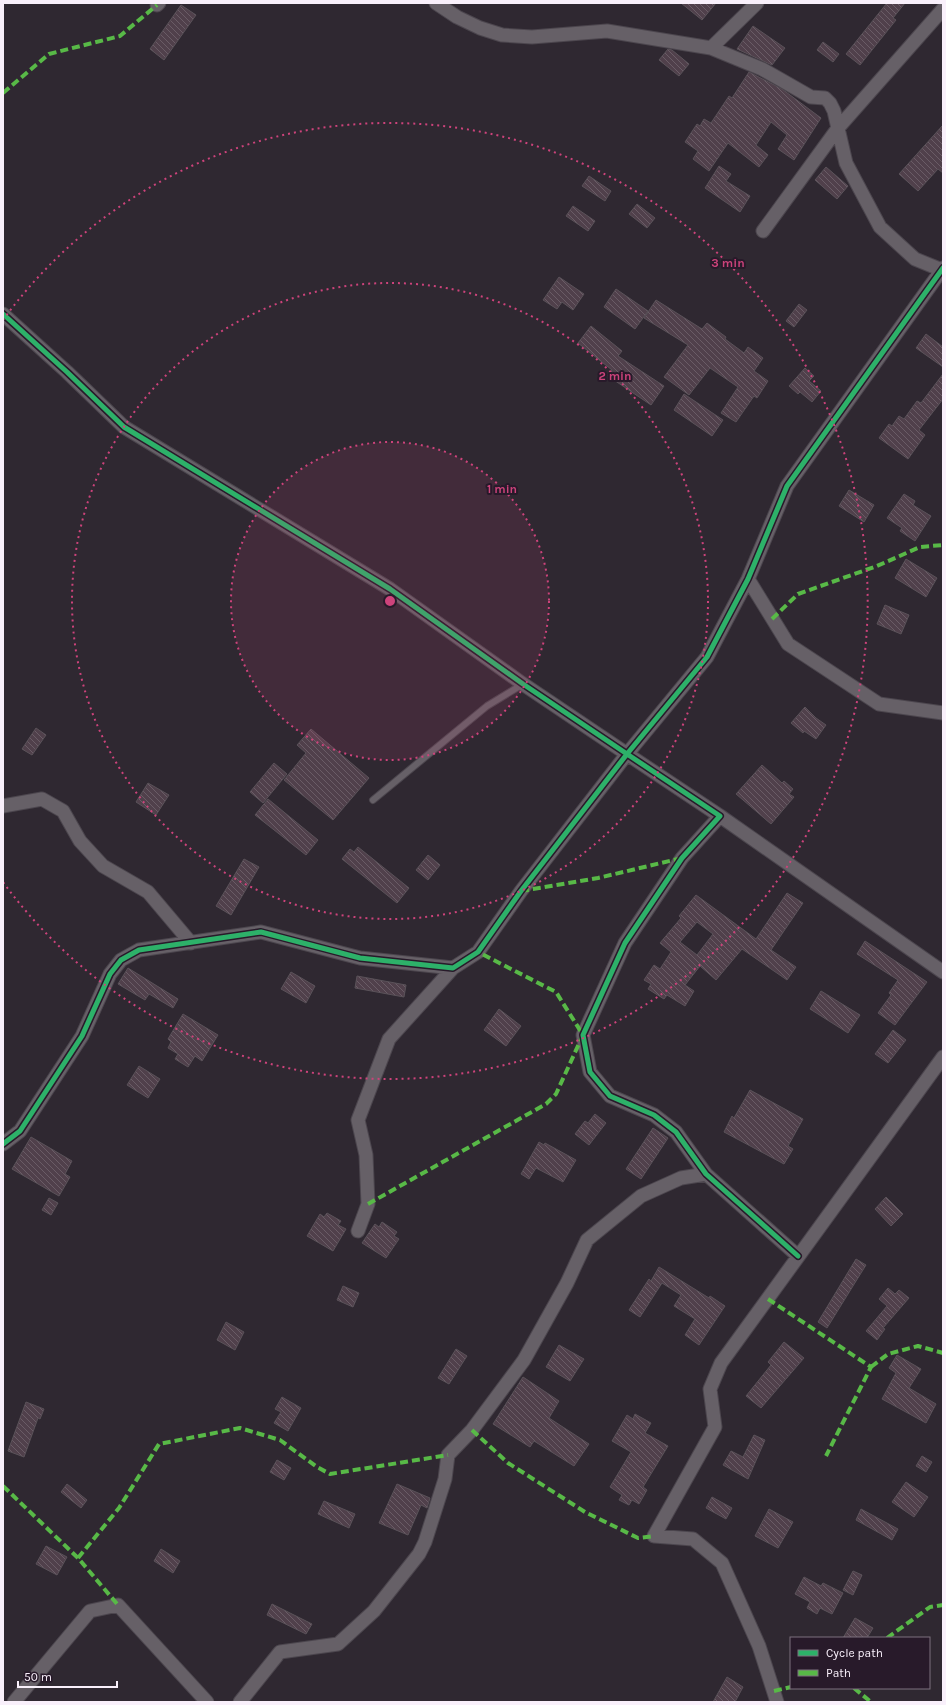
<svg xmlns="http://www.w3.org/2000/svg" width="946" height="1705" font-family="Karla,sans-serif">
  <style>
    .building { fill: url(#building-back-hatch); stroke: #5a5259; fill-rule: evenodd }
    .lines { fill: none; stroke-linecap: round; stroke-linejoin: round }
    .service-casing { stroke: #4c464e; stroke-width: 8 }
    .minor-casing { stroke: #4c464e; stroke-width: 15 }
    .service { stroke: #666067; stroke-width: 6 }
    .minor { stroke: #666067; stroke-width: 13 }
    .quiet { stroke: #58b947; stroke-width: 4; stroke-dasharray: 8 4; stroke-linecap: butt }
    .cycleway-casing { stroke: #281a2a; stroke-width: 8 }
    .cycleway { stroke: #2db169; stroke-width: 5 }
    .ring { fill: none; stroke: #cd437b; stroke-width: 2; stroke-dasharray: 2 4 }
    .centre { fill: #cd437b; stroke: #281a2a; stroke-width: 2 }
    .ring-label { font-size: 12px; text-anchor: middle; font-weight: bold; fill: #cd437b; stroke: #281a2a; stroke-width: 4; stroke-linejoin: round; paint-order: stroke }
  </style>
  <defs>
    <pattern id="building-back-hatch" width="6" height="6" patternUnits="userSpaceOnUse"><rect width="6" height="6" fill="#50404b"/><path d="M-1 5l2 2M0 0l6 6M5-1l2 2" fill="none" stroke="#6a5c66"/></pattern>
  </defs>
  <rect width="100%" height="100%" fill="#2f2831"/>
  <path class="building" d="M681 3H716L702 20Z
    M887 3H905L893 18 896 20 860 65 846 54Z
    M181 5 196 15 164 60 150 49Z
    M753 26 785 48 772 65 737 49Z
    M823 42 839 54 833 62 817 50Z
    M668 49 672 50 689 64 679 76 659 60Z
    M749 72 782 89 821 118 794 160 778 149 787 135 771 122 756 145 768 155 759 167 728 143 709 171 693 159 698 151 685 142 697 124 700 126 704 119 711 123 729 96 732 98Z
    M943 125V173L938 169 918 191 899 174Z
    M719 166 731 174 726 181 750 196 740 212 705 188Z
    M826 167 848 186 837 199 815 180Z
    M589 176 611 191 605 201 582 186Z
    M637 204 655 218 647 228 629 214Z
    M573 206 595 221 588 231 566 216Z
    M559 277 584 294 573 310 562 302 557 309 543 300Z
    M616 289 648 311 635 329 604 307Z
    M656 300 702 329 707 323 726 337 725 339 744 353 748 347 763 358 754 371 768 381 757 398 754 396 736 422 721 413 738 387 710 368 689 395 664 377 688 345 644 318Z
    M799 304 807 310 794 327 786 321Z
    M591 326 622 351 618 356 664 386 651 405 608 376 612 370 578 343Z
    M926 334 943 347V367L916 348Z
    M805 368 814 376 809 381 821 391 812 402 800 392 798 394 789 386Z
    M943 374V399L919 430 925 435 908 459 879 438 889 424 892 426 899 416 904 419 917 401 921 403Z
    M684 394 723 420 712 436 674 410Z
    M849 490 874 505 864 522 839 506Z
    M904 494 915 501 913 505 931 516 915 541 900 531 902 528 887 518Z
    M906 559 937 578 926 597 895 578Z
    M885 605 909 615 901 634 877 624Z
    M805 707 816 718 826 725 816 739 804 731 803 733 791 723Z
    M36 728 46 735 32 755 22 749Z
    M311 729 369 778 333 820 284 780 306 753 297 745Z
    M274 763 287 774 263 803 250 792Z
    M762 765 782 783 784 781 793 789 789 794 794 797 771 824 736 794Z
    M148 783 169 795 156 815 136 802Z
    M268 799 318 840 306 855 255 815Z
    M358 847 409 888 397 903 342 859 350 849 354 852Z
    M428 855 440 865 428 880 416 870Z
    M244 859 259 867 231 915 216 906Z
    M787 893 803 903 771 950 796 967 787 980 742 949 716 980 700 966 685 985 694 991 685 1006 667 995 664 999 648 989 651 984 644 980 654 965 660 969 671 952 660 943 681 918 679 916 696 895 756 939ZM697 922 713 934 697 955 680 942Z
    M865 941 927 982 895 1025 878 1013 891 995 889 993 898 980 857 954Z
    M128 968 178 999 173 1008 149 994 145 1000 118 984Z
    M291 972 315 986 306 1003 281 989Z
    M357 976 406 985 404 997 355 988Z
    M821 991 860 1015 848 1033 810 1009Z
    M499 1009 521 1026 506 1046 484 1030Z
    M183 1014 218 1035 202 1061 195 1056 188 1067 175 1059 178 1054 168 1048 171 1042 168 1039Z
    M893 1030 906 1040 888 1063 875 1054Z
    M139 1066 160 1079 148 1098 127 1085Z
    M750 1090 803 1119 788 1146 793 1149 784 1164 724 1132 732 1116 734 1118Z
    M595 1114 606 1123 589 1145 575 1134 585 1121 588 1123Z
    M653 1128 668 1138 641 1179 626 1169Z
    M31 1137 72 1161 65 1174 70 1177 59 1196 12 1169Z
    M539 1142 544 1145 545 1143 576 1160 563 1182 536 1168 529 1179 521 1174Z
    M886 1197 903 1214 891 1226 875 1209Z
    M49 1198 58 1203 51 1215 42 1210Z
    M327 1213 341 1221 338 1225 346 1229 333 1251 307 1236 320 1214 324 1217Z
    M382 1222 397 1232 394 1236 399 1239 386 1258 362 1243 375 1224 379 1227Z
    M856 1259 866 1265 827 1328 818 1322Z
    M659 1267 709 1298 710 1296 725 1306 699 1345 685 1335 695 1319 674 1306 681 1295 662 1283 640 1317 629 1310 649 1279 651 1281Z
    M343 1286 359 1293 353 1307 337 1300Z
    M888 1288 895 1294 899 1290 909 1298 883 1328 885 1329 877 1340 866 1331 887 1306 879 1299Z
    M226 1322 244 1332 235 1350 217 1340Z
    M784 1342 804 1358 761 1408 746 1396 771 1365 768 1362Z
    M559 1345 584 1359 570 1381 546 1367Z
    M456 1349 467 1356 449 1384 438 1378Z
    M897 1355 921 1369 909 1388 936 1404 926 1423 882 1399 896 1373 889 1368Z
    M523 1377 559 1401 549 1418 589 1444 574 1466 534 1441 530 1447 493 1424Z
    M282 1397 301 1408 288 1431 274 1423 281 1412 275 1409Z
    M26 1402 44 1409 40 1419 38 1418 24 1457 8 1451Z
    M635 1414 651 1423 645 1433 668 1446 643 1487 647 1490 639 1504 632 1500 629 1505 619 1500 622 1495 610 1487 631 1452 612 1441 627 1415 633 1419Z
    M754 1435 765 1440 748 1479 723 1465 731 1451 743 1457Z
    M922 1456 932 1462 926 1472 916 1466Z
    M277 1460 291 1468 284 1480 270 1472Z
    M906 1482 928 1497 914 1517 892 1502Z
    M67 1484 87 1500 81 1508 61 1492Z
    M397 1484 430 1498 427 1508 421 1505 408 1535 379 1523Z
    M712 1497 732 1508 726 1519 706 1508Z
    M324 1501 355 1514 349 1528 318 1514Z
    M769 1509 793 1522 778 1548 755 1536Z
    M861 1509 898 1529 892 1540 856 1520Z
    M46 1546 67 1557 57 1575 36 1564Z
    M161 1549 180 1561 173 1573 154 1561Z
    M853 1571 862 1575 853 1595 843 1590Z
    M804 1577 821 1586 823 1583 843 1593 832 1614 820 1608 817 1614 807 1608 810 1602 795 1594Z
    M272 1604 312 1624 306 1634 267 1615Z
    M855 1618 873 1628 867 1638H843Z
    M727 1677 743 1687 735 1702H713Z"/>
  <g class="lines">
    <defs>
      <path id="service" d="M373 800 487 706 523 684"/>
      <path id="minor" d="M436 3 457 17 480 28 502 35 532 37 607 31 711 48 762 69 811 97 825 98 830 103 834 111 846 163 880 227 915 259 942 270
        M157 5 159 3
        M711 48 757 3
        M763 231 838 128 943 9
        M3 314 67 372 124 427 390 589 523 684 627 754 521 891 478 952 453 968 360 958 261 932 139 950 121 960 110 974 82 1036 20 1131 3 1144
        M748 579 788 644 879 704 943 713
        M3 806 42 799 63 811 80 841 103 866 148 892 191 943
        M720 816 943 972
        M358 1231 368 1204 366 1155 358 1120 389 1039 453 968
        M798 1256 706 1174 676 1132 654 1115 610 1096 590 1072 583 1035 625 943 682 858 720 816 627 754 707 657 748 579 787 486 943 268
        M14 1702 90 1611 118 1605 207 1702
        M240 1702 280 1652 338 1644 374 1611 419 1554 425 1542 445 1479 448 1455 472 1430 524 1360 567 1283 587 1240 641 1196 681 1178 706 1174
        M777 1702 759 1646 722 1563 693 1539 654 1536 715 1427 710 1389 721 1363 943 1057"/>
    </defs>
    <use href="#service" class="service-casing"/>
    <use href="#minor" class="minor-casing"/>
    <use href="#service" class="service"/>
    <use href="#minor" class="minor"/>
    <path class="quiet" d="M3 93 49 54 120 36 157 5
      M772 619 798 594 877 566 920 547 943 545
      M521 891 598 878 682 858
      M368 1204 546 1104 556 1094 583 1035 556 992 478 952
      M768 1299 871 1367 826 1456
      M871 1367 888 1354 918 1346 943 1353
      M472 1430 508 1463 585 1512 638 1538 654 1536
      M3 1486 78 1558 118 1605
      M78 1558 119 1508 159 1444 240 1428 280 1440 317 1467 330 1474 448 1455
      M887 1638 930 1607 943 1605
      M854 1688 871 1702
      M774 1691 791 1687"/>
    <defs>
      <path id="cycleway" d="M3 314 67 372 124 427 390 589 523 684 627 754 521 891 478 952 453 968 360 958 261 932 139 950 121 960 110 974 82 1036 20 1131 3 1144
        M798 1256 706 1174 676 1132 654 1115 610 1096 590 1072 583 1035 625 943 682 858 720 816 627 754 707 657 748 579 787 486 943 268"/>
    </defs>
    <use href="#cycleway" class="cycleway-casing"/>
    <use href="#cycleway" class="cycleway"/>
  </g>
  <circle cx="390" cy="601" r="159" fill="#cd437b" fill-opacity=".12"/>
  <g class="ring">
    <circle cx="390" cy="601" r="159"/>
    <circle cx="390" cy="601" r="318"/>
    <path d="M3 320A478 478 0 1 1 3 882"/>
  </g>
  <circle cx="390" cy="601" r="6" class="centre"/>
  <g class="ring-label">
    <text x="728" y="267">3 min</text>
    <text x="615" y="380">2 min</text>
    <text x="502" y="493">1 min</text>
  </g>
  <rect width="946" height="1705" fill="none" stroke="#f9f0fb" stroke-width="8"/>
  <rect x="790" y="1637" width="140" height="52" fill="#281a2a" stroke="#7c707e"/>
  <rect x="798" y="1650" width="20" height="6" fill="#2db169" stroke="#7c707e"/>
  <text x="826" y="1657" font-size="12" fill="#f9f0fb">Cycle path</text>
  <rect x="798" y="1670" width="20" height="6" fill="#58b947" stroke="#7c707e"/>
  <text x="826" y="1677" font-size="12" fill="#f9f0fb">Path</text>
  <path d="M18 1681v6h99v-6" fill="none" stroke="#f9f0fb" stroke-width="2"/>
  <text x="24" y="1681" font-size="12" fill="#f9f0fb" stroke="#281a2a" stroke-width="3" paint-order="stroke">50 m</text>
</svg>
